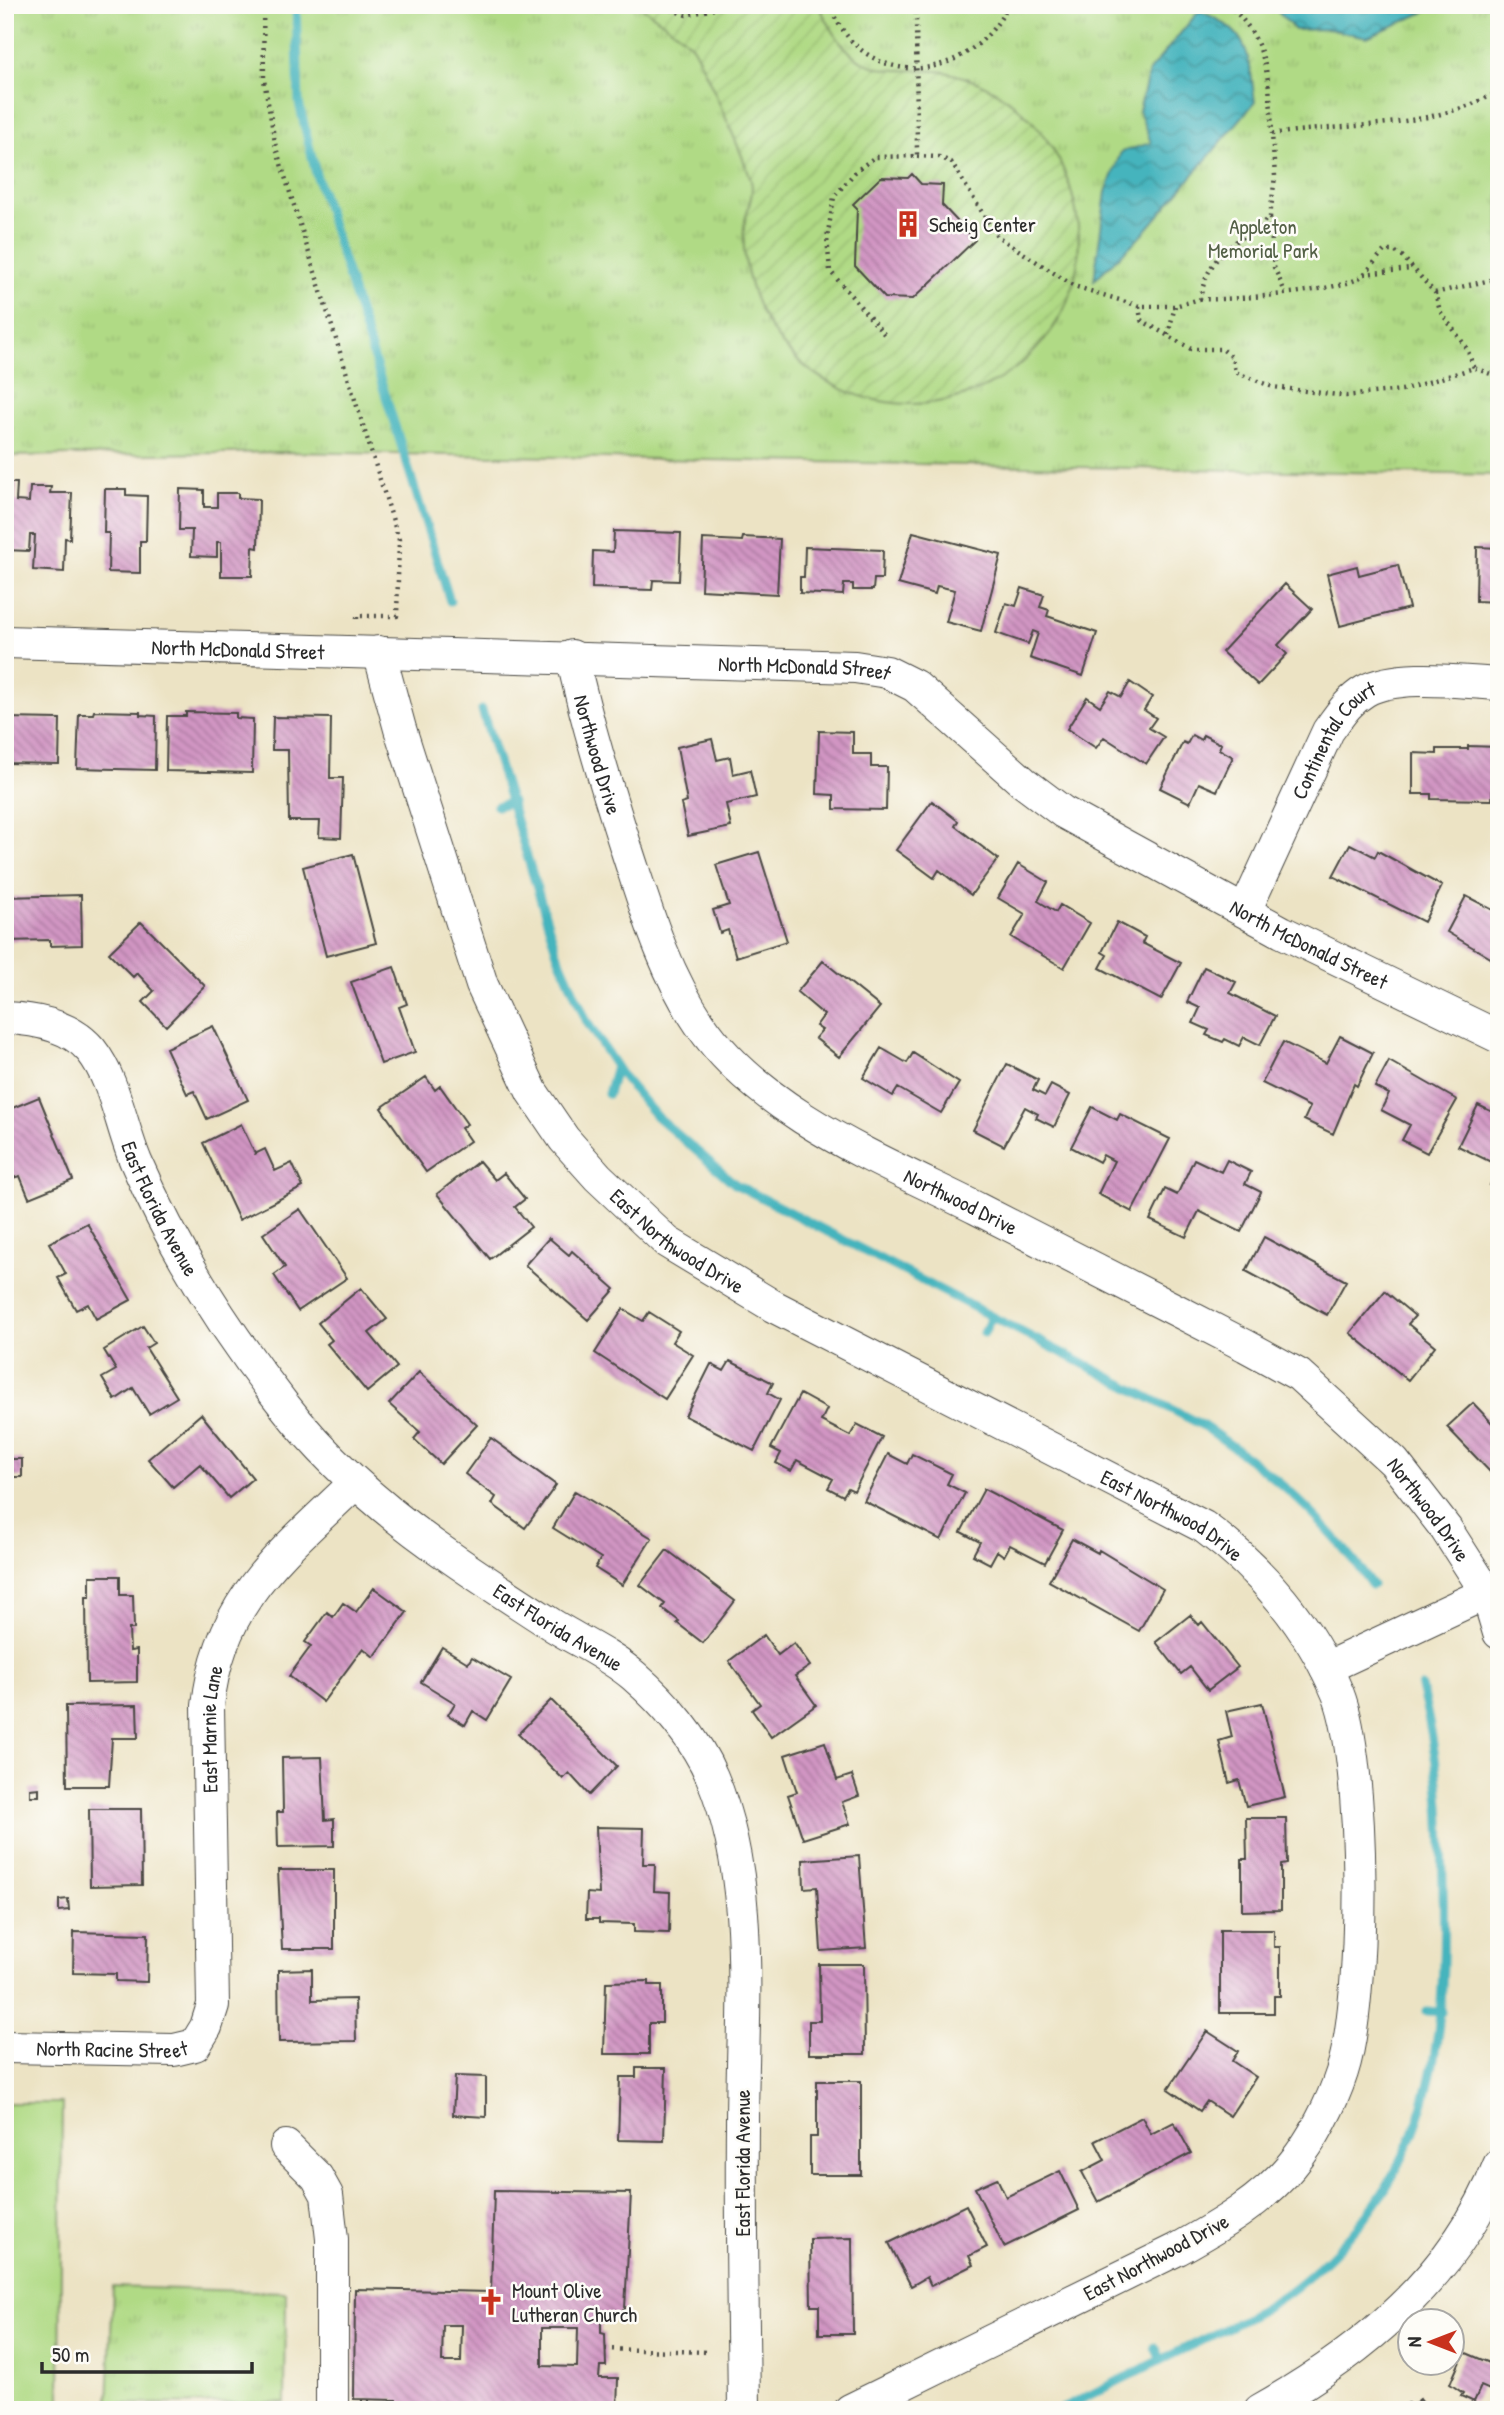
<svg xmlns="http://www.w3.org/2000/svg" width="1504" height="2415" font-family="'Patrick Hand',sans-serif">
  <style>
    .park { fill: url(#park-tufts); stroke: #6e8258; stroke-width: 2 }
    .garden { fill: url(#garden-furrows); stroke: #6e8258; stroke-width: 2 }
    .pitch { fill: #b0da85; stroke: #6e8258; stroke-width: 2 }
    .water { fill: url(#water-waves); stroke: #387074; stroke-width: 2 }
    .lines { fill: none; stroke-linecap: round; stroke-linejoin: round }
    .stream { stroke: #45b4bd; stroke-width: 9 }
    .building { fill: url(#building-back-hatch); fill-rule: evenodd }
    .minor-casing { stroke: #484742; stroke-width: 34 }
    .path { stroke: #484742; stroke-width: 4.5; stroke-dasharray: 2 5; stroke-linecap: butt }
    .minor { stroke: #fff; stroke-width: 32 }
    .labels { text-anchor: middle; dominant-baseline: central; stroke-width: 5; stroke-linejoin: round; paint-order: stroke }
    .poi-label { font-size: 21px; fill: #2b2b2b; stroke: #fdfcf7; text-anchor: start }
    .park-label { font-size: 21px; fill: #536046; stroke: #fdfcf7 }
    .street-label { font-size: 21px; fill: #2b2b2b; stroke: #fdfcf7 }
  </style>
  <defs>
    <pattern id="park-tufts" width="24" height="20" patternUnits="userSpaceOnUse" patternTransform="scale(1.75)"><rect width="24" height="20" fill="#b0da85"/><path d="M3 7l-1-3M5 7V3M7 7l1-3M15 17l-1-3M17 17v-4M19 17l1-3" fill="none" stroke="#98bb73"/></pattern>
    <pattern id="garden-furrows" width="10" height="10" patternUnits="userSpaceOnUse" patternTransform="scale(1.75)"><rect width="10" height="10" fill="#b0da85"/><path d="M-1 1l2-2M0 10L10 0M9 11l2-2" fill="none" stroke="#98bb73"/></pattern>
    <pattern id="water-waves" width="16" height="10" patternUnits="userSpaceOnUse" patternTransform="scale(1.75)"><rect width="16" height="10" fill="#45b4bd"/><path d="M0 5q4-4 8 0t8 0" fill="none" stroke="#3a939a"/></pattern>
    <pattern id="building-back-hatch" width="6" height="6" patternUnits="userSpaceOnUse" patternTransform="scale(1.75)"><rect width="6" height="6" fill="#d195c3"/><path d="M-1 5l2 2M0 0l6 6M5-1l2 2" fill="none" stroke="#aa7a9f"/></pattern>
  </defs>
  <rect width="100%" height="100%" fill="#fdfcf7"/>
  <filter id="ink" filterUnits="userSpaceOnUse"><feTurbulence type="fractalNoise" baseFrequency=".0143" numOctaves="2"/><feDisplacementMap in="SourceGraphic" scale="14" xChannelSelector="R" yChannelSelector="G"/><feConvolveMatrix kernelMatrix="1 2 1 2 8 2 1 2 1" color-interpolation-filters="sRGB"/></filter>
  <filter id="wash" filterUnits="userSpaceOnUse"><feTurbulence type="fractalNoise" baseFrequency=".00686" numOctaves="4" result="noise"/><feDisplacementMap in="SourceGraphic" scale="28" xChannelSelector="R" yChannelSelector="G"/><feGaussianBlur stdDeviation="1.57" result="paint"/><feColorMatrix in="noise" values="0 0 0 0 0 0 0 0 0 0 0 0 0 0 0 0 0 1.4 0 .05"/><feComposite in="paint" operator="in"/></filter>
  <g filter="url(#wash)">
    <rect width="100%" height="100%" fill="#ece3c4"/>
    <path class="park" d="M5 5H1499V475L286 452 5 456Z
      M113 2287 286 2292 285 2403 108 2404Z"/>
    <path class="garden" d="M639 5H818C830 25 840 49 862 61 889 77 921 66 949 73 1037 93 1089 181 1077 267 1069 319 1033 363 987 386 892 434 773 382 748 275 745 262 743 242 744 228 745 213 755 195 751 181 748 167 698 52 691 45 677 30 656 18 639 5Z"/>
    <path class="pitch" d="M5 2103H62L60 2410H5Z"/>
    <path class="water" d="M1279 5H1441L1367 37 1328 29 1295 30 1277 11Z
      M1199 11C1251 31 1248 53 1255 102L1142 235 1094 280 1106 192 1121 152 1151 143 1139 111 1149 71Z"/>
    <g class="lines">
      <path class="stream" d="M296 5 299 103 316 174 450 601
        M482 710 557 953 587 1022 623 1077 656 1116 735 1184 1202 1425C1274 1474 1321 1514 1372 1585
        M497 806 512 802
        M608 1094 616 1066
        M984 1333 991 1317
        M1427 2011 1442 2012
        M1155 2347 1161 2360
        M1060 2410C1104 2388 1148 2366 1192 2345 1227 2328 1263 2312 1294 2288 1433 2178 1447 2051 1443 1886 1442 1817 1439 1753 1421 1687"/>
    </g>
    <g id="blocks">
      <path class="building" d="M912 174 921 184 943 185 942 205 975 240 913 299 885 298 855 266 857 208 853 204 881 177 908 178Z
        M5 483H17L16 501 29 502 30 487H51L50 493H72L70 539 65 538 64 572 33 570 35 535H30L29 551 5 550Z
        M105 489H126V495L147 496 146 541H140V573L108 572 109 533H104Z
        M180 489 204 490V507H217V493H238V498L259 499 258 548 253 547 252 576H221V542H217V557L191 556 192 530H179Z
        M614 531 681 533 679 581 653 580 652 590 592 588 593 551 613 552Z
        M913 532 1001 555 981 631 946 622 955 590 937 586 935 594 898 584Z
        M743 537 780 539 777 594 701 590 703 539 742 541Z
        M805 547 883 550 882 579H874L873 590H853V584H844L843 595 800 593V577H804Z
        M1477 547 1499 548V602L1476 601Z
        M1398 565 1409 608 1340 626 1327 574 1357 566 1359 575Z
        M1285 584 1312 609 1278 645 1287 654 1258 685 1222 652Z
        M1022 588 1044 595 1040 607 1049 610 1047 616 1097 633 1083 676 1030 658 1038 633 1033 631 1028 644 996 633 1006 603 1016 606Z
        M1130 682 1152 697 1144 710 1156 718 1149 728 1164 737 1146 764 1104 737 1096 748 1067 729 1087 697 1100 706 1110 691 1121 697Z
        M94 711 140 712V715L156 716 155 770 77 768 79 714H93Z
        M186 712 236 713V718L253 719 252 773 166 771 167 716H186Z
        M273 717 331 718 330 778H343L341 838 319 837 320 821H289L288 750H272Z
        M5 718 60 719 59 764 5 763Z
        M819 731 853 732V754H871V767H887L886 810 834 809V795L817 794Z
        M1192 735 1201 740 1203 735 1221 744 1219 749 1233 757 1217 791 1199 783 1190 803 1160 788 1183 742 1187 744Z
        M712 739 717 760 730 757 733 774 750 770 756 797 726 804 731 827 688 836 681 804 687 802 677 747Z
        M1468 746 1499 747V782H1493L1492 800 1431 799V794H1413V753L1437 754V749H1468Z
        M932 801 958 821 955 826 998 859 971 895 939 870 934 878 896 850Z
        M1350 844 1375 857 1378 851 1442 886 1424 922 1333 876Z
        M759 852 787 941 736 957 728 930 720 933 713 910 729 905 716 865Z
        M353 854 376 943 326 956 303 867Z
        M1018 864 1048 882 1038 901 1056 912 1060 905 1090 923 1064 968 1011 937 1025 914 998 898Z
        M81 895 82 945 50 946V940L5 941V897Z
        M1466 896 1499 913V963L1447 932Z
        M141 922 205 986 166 1026 143 1002 154 991 137 973 133 977 109 953Z
        M1117 922 1145 937 1142 943 1181 963 1161 1000 1100 968 1107 955 1102 952Z
        M823 961 880 1007 839 1057 815 1038 822 1030 816 1026 824 1015 797 992Z
        M394 967 407 1004 399 1007 415 1052 381 1064 351 982Z
        M1204 967 1236 982 1230 993 1275 1016 1260 1045 1244 1037 1239 1046 1225 1039 1223 1042 1206 1035 1209 1030 1193 1023 1200 1008 1187 1002Z
        M213 1026 248 1100 207 1119 194 1091 187 1094 166 1048Z
        M1340 1036 1373 1053 1357 1086 1354 1084 1333 1134 1304 1120 1310 1107 1262 1083 1283 1042 1326 1063Z
        M881 1048 907 1063 913 1053 959 1083 941 1113 898 1088 893 1096 863 1078Z
        M1389 1061 1457 1100 1427 1153 1402 1140 1410 1125 1381 1110 1389 1094 1375 1087Z
        M1007 1064 1038 1080 1033 1090 1045 1096 1051 1085 1070 1095 1054 1127 1036 1118 1038 1114 1025 1107 1004 1146 973 1130Z
        M426 1077 435 1090 440 1086 467 1124 461 1128 470 1141 426 1172 381 1108Z
        M39 1097 73 1180 29 1198 20 1176 5 1180V1111Z
        M1478 1105 1499 1115V1166L1458 1146Z
        M1092 1107 1117 1120 1120 1114 1170 1139 1132 1212 1098 1194 1114 1161 1103 1155 1099 1162 1071 1147Z
        M241 1124 255 1154 265 1149 275 1171 292 1163 303 1187 239 1220 203 1143Z
        M1194 1159 1221 1172 1227 1160 1251 1172 1245 1184 1261 1192 1241 1232 1199 1211 1186 1237 1150 1220 1165 1189 1177 1195Z
        M479 1161 495 1180 504 1173 525 1199 515 1207 531 1227 490 1259 437 1194Z
        M1499 1168V1189L1490 1185Z
        M300 1209 347 1278 298 1311 274 1275 285 1267 263 1234Z
        M87 1223 131 1300 96 1319 88 1304 76 1310 58 1278 66 1274 49 1243Z
        M1264 1237 1346 1281 1327 1315 1246 1271Z
        M549 1238 569 1255 572 1251 615 1289 588 1320 525 1265Z
        M361 1288 387 1319 369 1333 397 1367 367 1392 327 1344 332 1340 318 1323Z
        M1385 1291 1415 1316 1408 1324 1435 1346 1408 1380 1350 1333Z
        M623 1309 643 1321 649 1312 679 1331 672 1342 693 1355 665 1399 595 1353Z
        M143 1326 154 1343 146 1348 177 1397 149 1414 133 1388 115 1400 102 1378 116 1370 104 1350Z
        M730 1361 773 1383 768 1393 780 1400 754 1451 685 1416 711 1364 724 1371Z
        M419 1372 477 1425 441 1464 414 1439 420 1432 389 1404Z
        M800 1394 827 1409 821 1421 850 1436 857 1424 882 1437 854 1491 848 1488 843 1496 828 1488 833 1479 797 1460 791 1471 776 1463 781 1453 771 1448Z
        M1473 1403 1493 1424 1499 1418V1469L1493 1475 1447 1427Z
        M201 1414 253 1478 229 1498 200 1464 173 1487 148 1459Z
        M491 1438 556 1485 525 1528 492 1504 496 1497 465 1474Z
        M888 1454 907 1464 912 1454 952 1474 947 1484 965 1493 941 1540 864 1501Z
        M6 1459H22V1477H6Z
        M984 1489 1063 1530 1045 1563 1010 1545 1004 1556 997 1551 990 1564 973 1555 980 1542 961 1532Z
        M575 1491 652 1538 622 1585 595 1568 601 1558 553 1528Z
        M1072 1539 1098 1553 1099 1550 1163 1589 1139 1631 1049 1581Z
        M667 1550 735 1601 703 1643 677 1623 679 1621 662 1608 665 1604 640 1585Z
        M90 1576H120V1595H133L134 1629H129L130 1651 137 1650V1682L87 1683 86 1597H90Z
        M374 1588 407 1612 374 1657 363 1648 323 1702 289 1676 311 1646 305 1642 327 1612 333 1617 343 1603 356 1612Z
        M1190 1615 1199 1625 1202 1622 1238 1667 1208 1690 1190 1667 1181 1674 1156 1642Z
        M764 1635 778 1655 794 1643 810 1666 795 1676 816 1705 771 1737 752 1710 760 1704 729 1661Z
        M442 1647 468 1663 472 1657 511 1680 487 1720 473 1711 465 1725 448 1715 455 1703 421 1682Z
        M551 1700 617 1766 589 1795 569 1773 563 1779 518 1734Z
        M1262 1703 1285 1797 1246 1806 1239 1780 1229 1783 1219 1741 1232 1737 1226 1711Z
        M137 1705 138 1738H112L109 1786H67L66 1706Z
        M825 1742 837 1780 852 1775 859 1796 842 1802 850 1824 803 1839 788 1795 797 1792 785 1755Z
        M322 1757 325 1820 334 1819V1846L278 1847 277 1812H283L282 1758Z
        M39 1788V1796H30V1789Z
        M89 1809H141L142 1885 90 1886Z
        M1246 1818H1286L1287 1864 1281 1865V1910L1242 1911V1859H1247Z
        M596 1827 644 1828 643 1864H655L654 1891 670 1892 669 1933 634 1932V1924L599 1923V1919H586L587 1893 599 1894Z
        M859 1856 866 1948 821 1951 817 1887 804 1888 803 1860Z
        M278 1870H334V1949H282Z
        M68 1899 69 1910 59 1911V1900Z
        M1220 1930H1274V1947H1280V1996H1274V2013H1220Z
        M74 1932 148 1934 147 1982 116 1981V1974L73 1973Z
        M819 1964H864L865 2054H809V2021H820Z
        M312 1969V2000L355 1999 356 2041 279 2042 278 1970Z
        M649 1981V1985H662V2023H649V2054H604L606 1982Z
        M1207 2031 1238 2051 1232 2061 1256 2077 1230 2116 1207 2101 1200 2111 1168 2089Z
        M636 2068H666L664 2141 618 2140 620 2077H636Z
        M455 2076 486 2077V2117L453 2115Z
        M817 2081H861V2175H810V2137H817Z
        M1142 2117 1151 2134 1174 2122 1191 2153 1098 2202 1082 2172 1105 2160 1095 2141Z
        M1060 2171 1079 2210 1004 2247 975 2188 997 2178 1006 2197Z
        M494 2191 631 2193 625 2309 611 2319H601V2333L605 2334 606 2366H600L599 2378H618L617 2410H396V2400L354 2399 355 2289 491 2292ZM443 2325H462L461 2362H442ZM542 2328H578L577 2367 542 2366Z
        M966 2205 987 2247 969 2256 973 2265 931 2286 927 2277 911 2286 889 2243Z
        M852 2238 853 2334H819V2306H811L810 2239Z
        M1464 2352 1499 2367V2394L1481 2386 1474 2402 1461 2396 1463 2393 1450 2384Z
        M1420 2399 1428 2410H1400L1408 2403 1411 2406Z"/>
    </g>
  </g>
  <g filter="url(#ink)">
    <use href="#blocks" fill-opacity="0" stroke="#484742" stroke-width="2"/>
    <g class="lines">
      <defs>
        <g id="minor">
          <path id="s1" d="M5 642 855 667 887 672 915 686 1023 782 1063 812 1282 932 1499 1037"/>
          <path id="s2" d="M379 652 400 729 482 985 532 1092 564 1139 598 1177 667 1242 773 1306 1204 1527C1262 1569 1310 1627 1338 1694 1366 1765 1366 1999 1342 2072 1332 2103 1313 2140 1292 2165 1261 2202 1219 2226 1178 2249L850 2410"/>
          <path id="s3" d="M572 656C587 724 607 788 628 854 647 912 665 973 700 1024 761 1114 885 1162 978 1209 1068 1255 1157 1300 1246 1346L1299 1375 1394 1462 1446 1529 1487 1593 1499 1633"/>
          <path id="s4" d="M1245 911 1328 731C1339 716 1348 701 1365 691 1397 673 1461 682 1499 684"/>
          <path id="s5" d="M5 1018C36 1019 71 1026 91 1050 115 1080 121 1127 136 1162 173 1248 225 1330 283 1404 330 1465 390 1516 453 1559 486 1582 520 1604 554 1626 580 1642 611 1656 634 1676 665 1703 696 1739 712 1777 757 1884 742 2013 742 2126 741 2221 743 2315 744 2410"/>
          <path d="M1326 1668 1499 1587"/>
          <path id="s6" d="M5 2047 174 2050 195 2045 206 2027 213 2005 208 1706C219 1599 283 1553 355 1483"/>
          <path d="M286 2146 317 2177 327 2195 332 2239V2410"/>
          <path d="M1260 2410C1361 2353 1456 2276 1499 2165"/>
        </g>
      </defs>
      <use href="#minor" class="minor-casing"/>
      <path class="path" d="M263 5 264 80 276 148 399 540 397 616H357V623
        M658 5 686 15 733 5
        M828 5C837 22 848 41 864 52 916 89 983 59 1008 5
        M1228 5C1269 39 1270 85 1272 134
        M917 156 939 157 951 162 997 236 1074 286 1139 306H1175L1200 299C1209 252 1234 245 1270 217L1275 176 1272 134C1346 123 1433 130 1499 91
        M1270 218 1274 267 1285 292
        M1364 274 1411 269
        M1435 293 1499 278
        M1200 299C1226 301 1340 291 1359 278 1368 272 1376 259 1384 251H1394L1402 256 1435 293 1440 311 1467 348 1474 368
        M1139 306 1141 320 1191 349H1222L1232 357 1235 372 1273 387 1346 396 1402 390 1474 368 1499 377
        M884 334 830 271 827 238 834 197 856 171 875 157 917 156 916 5
        M1168 335 1175 306
        M605 2349 709 2352
        M361 2402H375V2410"/>
      <use href="#minor" class="minor"/>
    </g>
  </g>
  <defs>
    <symbol id="building-bare" viewBox="-9 -9 18 18"><path d="M-4-6H4V6H1V3H-1V6H-4ZM-2.5-4.3h1.7v1.8h-1.7ZM.8-4.3h1.7v1.8H.8ZM-2.5-1h1.7V.8h-1.7ZM.8-1h1.7V.8H.8Z" fill="#c8321e" stroke="#fdfcf7" stroke-width="2.5" paint-order="stroke"/></symbol>
    <symbol id="church-bare" viewBox="-9 -9 18 18"><path d="M-1.2-6h2.4v3.5h3.3v2.4h-3.3V6h-2.4V-.1h-3.3v-2.4h3.3Z" fill="#c8321e" stroke="#fdfcf7" stroke-width="2.5" paint-order="stroke"/></symbol>
  </defs>
  <g fill-rule="evenodd">
    <use href="#building-bare" x="889" y="205" width="38" height="38"/>
    <use href="#church-bare" x="472" y="2283" width="38" height="38"/>
  </g>
  <g class="labels">
    <g class="poi-label">
      <text x="929" y="224">Scheig Center</text>
      <text x="512" y="2290">Mount Olive<tspan x="512" dy="24">Lutheran Church</tspan></text>
    </g>
    <g class="park-label">
      <text x="1263" y="226">Appleton<tspan x="1263" dy="24">Memorial Park</tspan></text>
    </g>
    <g class="street-label">
      <text stroke="none"><textPath href="#s1" startOffset="233">North McDonald Street</textPath></text>
      <text stroke="none"><textPath href="#s1" startOffset="800">North McDonald Street</textPath></text>
      <text stroke="none"><textPath href="#s4" startOffset="194">Continental Court</textPath></text>
      <text stroke="none"><textPath href="#s3" startOffset="102">Northwood Drive</textPath></text>
      <text stroke="none"><textPath href="#s1" startOffset="1388">North McDonald Street</textPath></text>
      <text stroke="none"><textPath href="#s3" startOffset="710">Northwood Drive</textPath></text>
      <text stroke="none"><textPath href="#s5" startOffset="268">East Florida Avenue</textPath></text>
      <text stroke="none"><textPath href="#s2" startOffset="677">East Northwood Drive</textPath></text>
      <text stroke="none"><textPath href="#s3" startOffset="1278">Northwood Drive</textPath></text>
      <text stroke="none"><textPath href="#s2" startOffset="1244">East Northwood Drive</textPath></text>
      <text stroke="none"><textPath href="#s5" startOffset="856">East Florida Avenue</textPath></text>
      <text stroke="none"><textPath href="#s6" startOffset="511">East Marnie Lane</textPath></text>
      <text stroke="none"><textPath href="#s6" startOffset="107">North Racine Street</textPath></text>
      <text transform="translate(742 2163) rotate(-90)">East Florida Avenue</text>
      <text transform="translate(1156 2257) rotate(-28)">East Northwood Drive</text>
    </g>
  </g>
  <rect width="1504" height="2415" fill="none" stroke="#fdfcf7" stroke-width="28"/>
  <g transform="translate(1431 2342) rotate(270)"><circle r="33" fill="#fdfcf7" stroke="#a9a8a5" stroke-width="2"/>
  <path d="M0-5L12 26L0 18L-12 26Z" fill="#c8321e"/>
  <text y="-10" font-size="19" font-weight="bold" text-anchor="middle" fill="#2b2b2b">N</text>
  </g>
  <path d="M42 2362v10h210v-10" fill="none" stroke="#2b2b2b" stroke-width="3.5"/>
  <text x="52" y="2362" font-size="21" fill="#2b2b2b" stroke="#fdfcf7" stroke-width="5" paint-order="stroke">50 m</text>
</svg>
